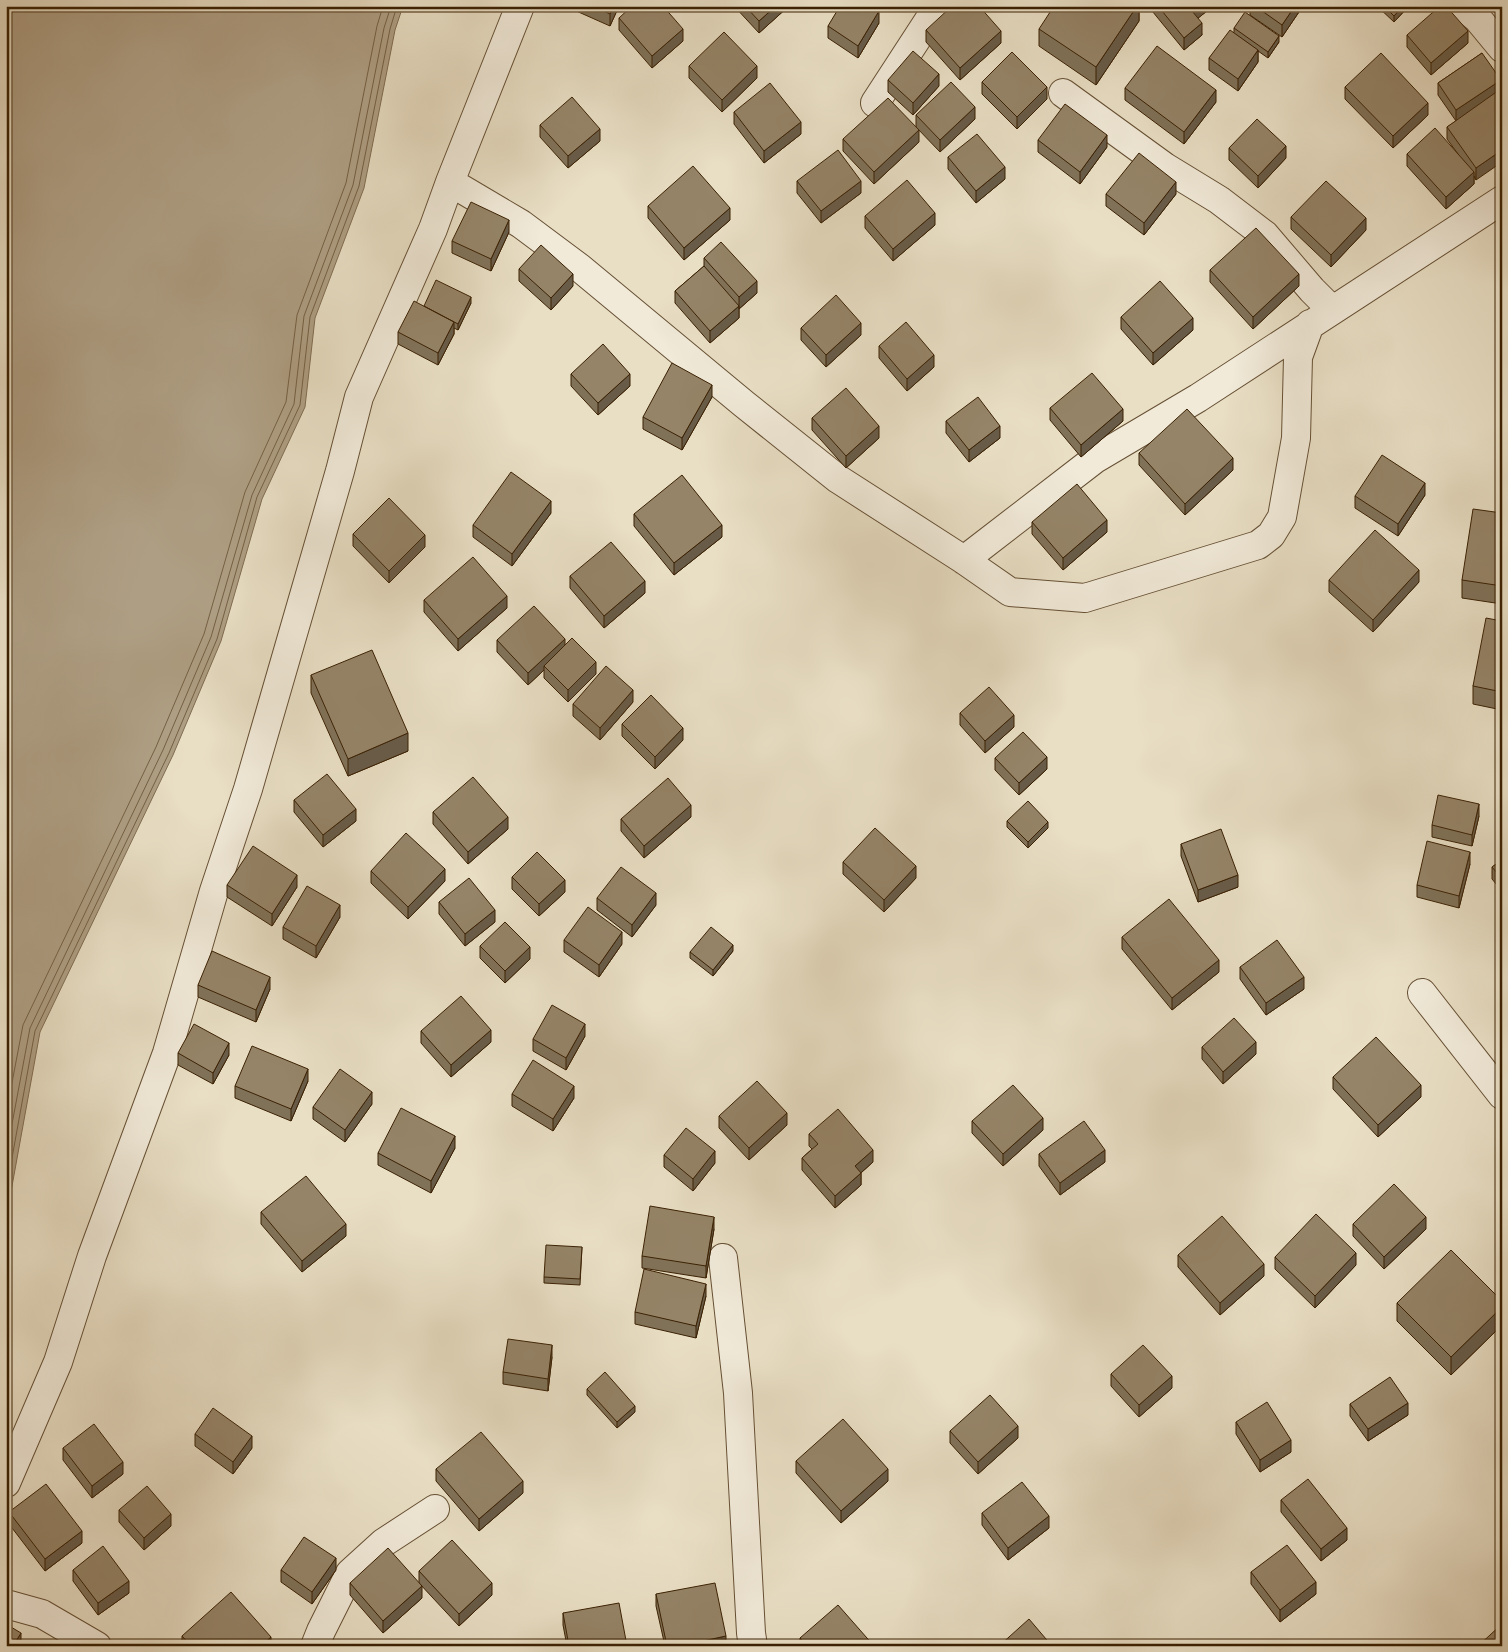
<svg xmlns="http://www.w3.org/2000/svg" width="1508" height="1652" font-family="Cardo,serif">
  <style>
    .water { fill: #ae9e83; stroke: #806c50 }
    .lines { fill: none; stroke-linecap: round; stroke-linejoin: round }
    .shore { stroke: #746043; stroke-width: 1 }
    .minor-casing { stroke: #665034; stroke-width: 30 }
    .minor { stroke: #f1ead9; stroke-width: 28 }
    .wall { fill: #807259; stroke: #3b2103 }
    .shaded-wall { fill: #685c49; stroke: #3b2103 }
    .building { fill: #958468; stroke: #3b2103 }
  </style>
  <rect width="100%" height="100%" fill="#e9dfc5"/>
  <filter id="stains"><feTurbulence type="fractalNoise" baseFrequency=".004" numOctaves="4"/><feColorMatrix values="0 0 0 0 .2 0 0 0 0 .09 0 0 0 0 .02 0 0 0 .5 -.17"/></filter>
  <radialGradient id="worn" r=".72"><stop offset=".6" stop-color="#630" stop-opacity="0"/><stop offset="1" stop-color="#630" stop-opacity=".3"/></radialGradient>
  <path class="water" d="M6 6H403L395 30 364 188 315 318 305 407 262 499 221 641 173 755 40 1032 6 1219Z"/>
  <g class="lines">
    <path class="shore" d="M6 1114 23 1025 156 747 204 634 245 492 286 402 297 315 346 183 377 26 383 6
      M6 1156 30 1028 163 750 211 637 252 495 294 404 304 316 353 185 384 28 391 6
      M6 1191 35 1031 169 753 217 639 257 497 300 405 310 317 359 186 390 29 397 6"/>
    <defs>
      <path id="minor" d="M1462 6 1478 19 1502 48
        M1063 93 1165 167 1219 200 1265 235 1312 290 1332 310
        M875 103 938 6
        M450 182 521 224 580 268 744 404 838 479 964 560 1010 592 1085 598 1258 545 1271 535 1282 517 1296 438 1298 357 1310 324
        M964 560 1095 459 1198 398 1502 200
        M1422 993 1502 1095
        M723 1258 738 1393 751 1633 753 1646
        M6 1483 58 1362 92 1256 167 1053 214 891 248 789 340 471 359 397 433 229 450 182 520 6
        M6 1604 42 1614 97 1646
        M315 1646 321 1631 350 1573 383 1543 435 1509"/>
    </defs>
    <use href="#minor" class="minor-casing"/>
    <use href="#minor" class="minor"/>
  </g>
  <path class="wall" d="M565 6H619L610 26Z
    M734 6H789L759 33Z
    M1137 6H1139V21L1096 85 1039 46V29Z
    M1148 6H1207V11L1198 18 1202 35 1184 50Z
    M1250 6H1303L1282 37 1250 15Z
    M1377 6H1409L1394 22Z
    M619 18 683 41 652 68 619 30Z
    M879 23 858 58 828 38V26Z
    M1234 28 1279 42 1268 58 1258 51V62L1238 91 1209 70V58L1234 32Z
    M926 30 1001 43 960 80 926 42Z
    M1407 35 1468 43 1431 75 1407 47Z
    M1482 53 1476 180 1474 176V184L1446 209 1407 166V154H1458L1447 139V127L1456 121 1438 95V83Z
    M689 66 757 78 722 112 689 78Z
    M888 80 939 86 913 115 888 92Z
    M982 82 1047 99 1017 129 982 94Z
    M1345 87 1428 115 1393 148 1345 99Z
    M1125 88 1216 102 1184 144 1125 100Z
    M734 112 801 134 764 163 734 124Z
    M916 115 975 119 940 152 916 127Z
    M540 125 600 141 568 168 540 137Z
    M843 139 919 142 874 184 843 151Z
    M1038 140 1107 147 1080 184 1038 152Z
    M1229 148 1286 158 1258 188 1229 160Z
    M948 157 1005 179 976 203 948 169Z
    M797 181 861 193 821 223 797 193Z
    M1106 194H1176L1144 235 1106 206Z
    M648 206 730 220 684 260 648 218Z
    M865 216 935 225 893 261 865 228Z
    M1291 217 1366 230 1331 267 1291 229Z
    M509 232 491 271 452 253V241Z
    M704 258 757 293 739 309V308V318L710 343 675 303V291L704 266Z
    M519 269 573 286 551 310 519 281Z
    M1210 270 1299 286 1253 329 1210 282Z
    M471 303 458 330 454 328V334L438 365 398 344V332L424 306Z
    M1121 317 1193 330 1153 365 1121 329Z
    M801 328 861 335 826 367 801 340Z
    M879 346 934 367 907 391 879 358Z
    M571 374 630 386 598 415 571 386Z
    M712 397 682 450 643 429V417Z
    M1050 408 1123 421 1081 457 1050 420Z
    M812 418 879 438 846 468 812 430Z
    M946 421 1000 438 969 462 946 433Z
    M1139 453 1233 470 1185 515 1139 465Z
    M1425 495 1398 536 1355 508V496Z
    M551 513 512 566 473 537V525Z
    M1502 513V604L1462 598V580Z
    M634 514 722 537 674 575 634 526Z
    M1032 522 1107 532 1063 570 1032 534Z
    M353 534 425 547 389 583 353 546Z
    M570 576 645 593 604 628 570 588Z
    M1329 580 1419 582 1373 632 1329 592Z
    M424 600 507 608 458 651 424 612Z
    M1502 621V710L1473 704V686Z
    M497 640 565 645 596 674 568 702 544 678V670L528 685 497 652Z
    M311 675 408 751 348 776 311 693Z
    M633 702 600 740 573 716V704Z
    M960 713 1014 727 985 753 960 725Z
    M622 724 683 740 655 769 622 736Z
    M995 758 1047 769 1019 795 995 770Z
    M294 800 356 821 323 847 294 812Z
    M433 812 508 829 468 864 433 824Z
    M1479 816 1472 846 1432 837V825Z
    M691 817 644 858 621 831V819Z
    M1007 821 1048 828 1028 848 1007 827Z
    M1181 844 1238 887 1198 902 1181 856Z
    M1502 860V891L1492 879V867Z
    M843 862 916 878 884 912 843 874Z
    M1470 864 1459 908 1417 897V885Z
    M371 871 445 881 408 919 371 883Z
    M512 877 565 892 539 916 512 889Z
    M227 885 297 887 272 926 227 897Z
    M597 898 656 905 632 937 597 910Z
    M439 902 495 922 465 946 439 914Z
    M340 917 316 958 283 939V927Z
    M1122 937 1219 972 1172 1010 1122 949Z
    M564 940 622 944 599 977 564 952Z
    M480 946 530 959 505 983 480 958Z
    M733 951 713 976 690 958V952Z
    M1240 967 1304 989 1266 1015 1240 979Z
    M198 985 270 989 256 1022 198 997Z
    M421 1031 491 1042 451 1077 421 1043Z
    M585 1036 566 1070 533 1051V1039Z
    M1202 1047 1256 1054 1223 1084 1202 1059Z
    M178 1053 229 1055 213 1084 178 1065Z
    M1333 1077 1421 1097 1378 1137 1333 1089Z
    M308 1081 291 1121 235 1098V1086Z
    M512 1094 574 1098 553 1131 512 1106Z
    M372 1104 345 1142 313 1119V1107Z
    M719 1116 787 1125 749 1160 719 1128Z
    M972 1121 1043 1130 1003 1166 972 1133Z
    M809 1134 873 1162 861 1173V1185L835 1208 802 1170V1158L812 1149 809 1146Z
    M455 1148 431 1193 378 1165V1153Z
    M1039 1154 1105 1162 1060 1195 1039 1166Z
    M664 1155 715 1163 693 1191 664 1167Z
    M261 1212 346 1236 302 1272 261 1224Z
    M1353 1224 1426 1229 1384 1269 1353 1236Z
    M714 1229 706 1278 642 1268V1256Z
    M582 1247 580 1285 544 1283V1277Z
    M1178 1255 1264 1276 1220 1315 1178 1267Z
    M1275 1257 1356 1265 1315 1308 1275 1269Z
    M706 1296 696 1338 635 1324V1312Z
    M1502 1301V1325L1451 1375 1397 1321V1303Z
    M552 1357 548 1391 503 1384V1372Z
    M1111 1374 1172 1388 1139 1417 1111 1386Z
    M587 1389 635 1412 617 1428 587 1395Z
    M1350 1404 1408 1415 1368 1441 1350 1416Z
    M1236 1422 1291 1452 1260 1472 1236 1434Z
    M950 1431 1018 1438 978 1474 950 1443Z
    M195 1434 252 1448 233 1474 195 1446Z
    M63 1448 123 1474 92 1498 63 1460Z
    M796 1461 888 1481 841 1523 796 1473Z
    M436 1469 523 1493 479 1531 436 1481Z
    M1281 1500 1347 1540 1321 1561 1281 1512Z
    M119 1510 171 1526 144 1550 119 1522Z
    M9 1512 82 1543 45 1571 9 1524Z
    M982 1513 1049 1528 1008 1560 982 1525Z
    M73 1570 129 1593 98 1615 73 1581Z
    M281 1570H336L312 1604 281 1582Z
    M419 1571 492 1595 459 1626 419 1583Z
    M1251 1572 1316 1594 1280 1622 1251 1584Z
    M350 1583 422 1598 383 1633 350 1595Z
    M656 1594 726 1646H665L656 1606Z
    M563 1613 627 1646H567L563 1625Z
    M182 1636 271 1646H182Z
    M800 1638 874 1646H800Z"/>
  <path class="shaded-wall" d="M614 6H619L610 26V14Z
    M776 6H789L759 33V21Z
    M1137 6H1139V21L1096 85V67Z
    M1198 6H1207V11L1192 23V11Z
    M1295 6H1303L1282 37V25Z
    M1403 6H1409L1394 22V16Z
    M879 11V23L858 58V46Z
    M1202 23V35L1184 50V38Z
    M683 29V41L652 68V56Z
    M1001 31V43L960 80V68Z
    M1468 31V43L1431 75V63Z
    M1279 36V42L1268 58V52Z
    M1258 50V62L1238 91V79Z
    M757 66V78L722 112V100Z
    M939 74V86L913 115V103Z
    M1501 80V92L1456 122V110Z
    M1047 87V99L1017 129V117Z
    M1216 90V102L1184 144V132Z
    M1428 103V115L1393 148V136Z
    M975 107V119L940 152V140Z
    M801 122V134L764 163V151Z
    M600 129V141L568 168V156Z
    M919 130V142L874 184V172Z
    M1107 135V147L1080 184V172Z
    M1286 146V158L1258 188V176Z
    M1502 150V162L1476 180V168Z
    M1005 167V179L976 203V191Z
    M1474 172V184L1446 209V197Z
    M861 181V193L821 223V211Z
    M1176 182V194L1144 235V223Z
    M730 208V220L684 260V248Z
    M935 213V225L893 261V249Z
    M1366 218V230L1331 267V255Z
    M509 220V232L491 271V259Z
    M573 274V286L551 310V298Z
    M1299 274V286L1253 329V317Z
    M757 281V293L739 309V297Z
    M471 297V303L458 330V324Z
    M739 306V318L710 343V331Z
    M1193 318V330L1153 365V353Z
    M454 322V334L438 365V353Z
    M861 323V335L826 367V355Z
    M934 355V367L907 391V379Z
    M630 374V386L598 415V403Z
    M712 385V397L682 450V438Z
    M1123 409V421L1081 457V445Z
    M879 426V438L846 468V456Z
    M1000 426V438L969 462V450Z
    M1233 458V470L1185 515V504Z
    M1425 483V495L1398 536V524Z
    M551 501V513L512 566V554Z
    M1107 520V532L1063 570V558Z
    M722 525V537L674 575V563Z
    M425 535V547L389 583V571Z
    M1419 570V582L1373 632V620Z
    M645 581V593L604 628V616Z
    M507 596V608L458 651V639Z
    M565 639V651L544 666V670L528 685V673Z
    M596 662V674L568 702V690Z
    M633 690V702L600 740V728Z
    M1014 715V727L985 753V741Z
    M683 728V740L655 769V757Z
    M408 733V751L348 776V759Z
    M1047 757V769L1019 795V783Z
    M1479 804V816L1472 846V835Z
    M691 805V817L644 858V846Z
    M356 809V821L323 847V835Z
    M508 817V829L468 864V852Z
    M1048 822V828L1028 848V842Z
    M1470 852V864L1459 908V896Z
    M916 866V878L884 912V900Z
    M445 869V881L408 919V907Z
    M297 875V887L272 926V914Z
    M1238 875V887L1198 902V890Z
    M565 880V892L539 916V904Z
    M656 893V905L632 937V925Z
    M340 905V917L316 958V946Z
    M495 910V922L465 946V934Z
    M622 932V944L599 977V965Z
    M733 945V951L713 976V970Z
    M530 947V959L505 983V971Z
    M1219 960V972L1172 1010V998Z
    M270 977V989L256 1022V1010Z
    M1304 977V989L1266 1015V1003Z
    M585 1024V1036L566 1070V1058Z
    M491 1030V1042L451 1077V1065Z
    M1256 1042V1054L1223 1084V1072Z
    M229 1043V1055L213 1084V1073Z
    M308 1069V1081L291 1121V1109Z
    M1421 1085V1097L1378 1137V1125Z
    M574 1086V1098L553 1131V1119Z
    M372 1092V1104L345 1142V1130Z
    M787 1113V1125L749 1160V1148Z
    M1043 1118V1130L1003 1166V1154Z
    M455 1136V1148L431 1193V1181Z
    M873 1150V1162L855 1178V1166Z
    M1105 1150V1162L1060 1195V1183Z
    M715 1151V1163L693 1191V1179Z
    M861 1173V1185L835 1208V1196Z
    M714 1217V1229L706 1278V1266Z
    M1426 1217V1229L1384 1269V1257Z
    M346 1224V1236L302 1272V1261Z
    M1356 1253V1265L1315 1308V1296Z
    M1264 1264V1276L1220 1315V1303Z
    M706 1284V1296L696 1338V1326Z
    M1502 1307V1325L1451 1375V1357Z
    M552 1345V1357L548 1391V1379Z
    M1172 1376V1388L1139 1417V1405Z
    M1408 1403V1415L1368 1441V1429Z
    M635 1406V1412L617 1428V1422Z
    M1018 1426V1438L978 1474V1462Z
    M252 1436V1448L233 1474V1462Z
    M1291 1440V1452L1260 1472V1460Z
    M123 1462V1474L92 1498V1486Z
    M888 1469V1481L841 1523V1511Z
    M523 1481V1493L479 1531V1519Z
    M171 1514V1526L144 1550V1538Z
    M1049 1516V1528L1008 1560V1548Z
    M1347 1528V1540L1321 1561V1549Z
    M82 1531V1543L45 1571V1559Z
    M336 1558V1570L312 1604V1592Z
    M129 1581V1593L98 1615V1603Z
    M1316 1582V1594L1280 1622V1610Z
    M492 1583V1595L459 1626V1614Z
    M422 1586V1598L383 1633V1621Z
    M21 1633V1645L13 1646Z
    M726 1636V1646H680Z
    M271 1637V1646H261Z"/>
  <path class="building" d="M593 6H614L610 14Z
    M632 6H663L683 29 652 56 619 18Z
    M745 6H776L759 21Z
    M840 6H871L879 11 858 46 828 26Z
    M952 6H979L1001 31 960 68 926 30Z
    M1054 6H1137L1096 67 1039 29Z
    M1158 6H1198L1192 11 1202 23 1184 38Z
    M1255 6H1295L1282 25Z
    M1384 6H1403L1394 16Z
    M1440 6H1446L1468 31 1431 63 1407 35Z
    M1245 12 1279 36 1268 52 1234 28Z
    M1230 30 1258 50 1238 79 1209 58Z
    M724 32 757 66 722 100 689 66Z
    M1157 46 1216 90 1184 132 1125 88Z
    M913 51 939 74 913 103 888 80Z
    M1012 52 1047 87 1017 117 982 82Z
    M1381 53 1428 103 1393 136 1345 87Z
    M1482 53 1501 80 1456 110 1438 83Z
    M951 82 975 107 940 140 916 115Z
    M770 83 801 122 764 151 734 112Z
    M1502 88V150L1476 168 1447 127Z
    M572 97 600 129 568 156 540 125Z
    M888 98 919 130 874 172 843 139Z
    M1065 104 1107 135 1080 172 1038 140Z
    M1257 119 1286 146 1258 176 1229 148Z
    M1435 128 1474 172 1446 197 1407 154Z
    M977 134 1005 167 976 191 948 157Z
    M838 150 861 181 821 211 797 181Z
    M1139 153 1176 182 1144 223 1106 194Z
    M693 166 730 208 684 248 648 206Z
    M907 180 935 213 893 249 865 216Z
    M1326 181 1366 218 1331 255 1291 217Z
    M471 202 509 220 491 259 452 241Z
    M1256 228 1299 274 1253 317 1210 270Z
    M721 242 757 281 739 297 704 258Z
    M541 245 573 274 551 298 519 269Z
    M704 266 739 306 710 331 675 291Z
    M436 280 471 297 458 324 424 306Z
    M1160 281 1193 318 1153 353 1121 317Z
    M836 295 861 323 826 355 801 328Z
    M414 301 454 322 438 353 398 332Z
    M906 322 934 355 907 379 879 346Z
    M603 344 630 374 598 403 571 374Z
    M672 363 712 385 682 438 643 417Z
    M1092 373 1123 409 1081 445 1050 408Z
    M846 388 879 426 846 456 812 418Z
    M978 397 1000 426 969 450 946 421Z
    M1187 409 1233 458 1185 504 1139 453Z
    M1382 455 1425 483 1398 524 1355 496Z
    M511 472 551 501 512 554 473 525Z
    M682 475 722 525 674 563 634 514Z
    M1077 484 1107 520 1063 558 1032 522Z
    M389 498 425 535 389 571 353 534Z
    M1473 509 1502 513V586L1462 580Z
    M1375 530 1419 570 1373 620 1329 580Z
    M611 542 645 581 604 616 570 576Z
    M473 557 507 596 458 639 424 600Z
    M534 606 565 639 528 673 497 640Z
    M1486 618 1502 621V692L1473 686Z
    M572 638 596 662 568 690 544 666Z
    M372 650 408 733 348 759 311 675Z
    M606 666 633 690 600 728 573 704Z
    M989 687 1014 715 985 741 960 713Z
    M651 695 683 728 655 757 622 724Z
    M1023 732 1047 757 1019 783 995 758Z
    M327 774 356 809 323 835 294 800Z
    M473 777 508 817 468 852 433 812Z
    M668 778 691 805 644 846 621 819Z
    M1438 795 1479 804 1472 835 1432 825Z
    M1028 801 1048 822 1028 842 1007 821Z
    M875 828 916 866 884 900 843 862Z
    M1221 829 1238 875 1198 890 1181 844Z
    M406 833 445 869 408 907 371 871Z
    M1427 841 1470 852 1459 896 1417 885Z
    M253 846 297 875 272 914 227 885Z
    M537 852 565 880 539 904 512 877Z
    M1502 860V879L1492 867Z
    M621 867 656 893 632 925 597 898Z
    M469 878 495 910 465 934 439 902Z
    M307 886 340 905 316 946 283 927Z
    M1169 899 1219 960 1172 998 1122 937Z
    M588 907 622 932 599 965 564 940Z
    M505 922 530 947 505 971 480 946Z
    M711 927 733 945 713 970 690 952Z
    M1277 940 1304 977 1266 1003 1240 967Z
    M212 951 270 977 256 1010 198 985Z
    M461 996 491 1030 451 1065 421 1031Z
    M552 1005 585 1024 566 1058 533 1039Z
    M1234 1018 1256 1042 1223 1072 1202 1047Z
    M194 1024 229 1043 213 1073 178 1053Z
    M1376 1037 1421 1085 1378 1125 1333 1077Z
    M252 1046 308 1069 291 1109 235 1086Z
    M533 1060 574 1086 553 1119 512 1094Z
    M340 1069 372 1092 345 1130 313 1107Z
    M757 1081 787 1113 749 1148 719 1116Z
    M1013 1085 1043 1118 1003 1154 972 1121Z
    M401 1108 455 1136 431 1181 378 1153Z
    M838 1109 873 1150 855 1166 861 1173 835 1196 802 1158 818 1144 809 1134Z
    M1084 1121 1105 1150 1060 1183 1039 1154Z
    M686 1128 715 1151 693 1179 664 1155Z
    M306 1176 346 1224 302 1261 261 1212Z
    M1394 1184 1426 1217 1384 1257 1353 1224Z
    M650 1206 714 1217 706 1266 642 1256Z
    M1316 1214 1356 1253 1315 1296 1275 1257Z
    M1222 1216 1264 1264 1220 1303 1178 1255Z
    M546 1245 582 1247 580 1279 544 1277Z
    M1451 1250 1502 1301V1307L1451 1357 1397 1303Z
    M644 1269 706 1284 696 1326 635 1312Z
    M508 1339 552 1345 548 1379 503 1372Z
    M1143 1345 1172 1376 1139 1405 1111 1374Z
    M605 1372 635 1406 617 1422 587 1389Z
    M1390 1377 1408 1403 1368 1429 1350 1404Z
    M990 1395 1018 1426 978 1462 950 1431Z
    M1267 1402 1291 1440 1260 1460 1236 1422Z
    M213 1408 252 1436 233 1462 195 1434Z
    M843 1419 888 1469 841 1511 796 1461Z
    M94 1424 123 1462 92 1486 63 1448Z
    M481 1432 523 1481 479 1519 436 1469Z
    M1308 1479 1347 1528 1321 1549 1281 1500Z
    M1022 1482 1049 1516 1008 1548 982 1513Z
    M46 1484 82 1531 45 1559 9 1512Z
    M147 1486 171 1514 144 1538 119 1510Z
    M304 1537 336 1558 312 1592 281 1570Z
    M452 1540 492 1583 459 1614 419 1571Z
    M1287 1545 1316 1582 1280 1610 1251 1572Z
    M103 1546 129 1581 98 1603 73 1570Z
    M388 1548 422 1586 383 1621 350 1583Z
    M715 1583 726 1636 680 1646H667L656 1594Z
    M231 1592 271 1637 261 1646H191L182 1636Z
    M619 1603 627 1646H569L563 1613Z
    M838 1605 874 1646H807L800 1638Z
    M1029 1619 1052 1646H999Z
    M6 1624 21 1633 13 1646H6Z
    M1502 1624V1646H1478Z
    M528 1641 533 1646H523Z"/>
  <rect width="1508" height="1652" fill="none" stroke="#e9dfc5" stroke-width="25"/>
  <rect x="8" y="8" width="1493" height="1637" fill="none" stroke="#3b2103" stroke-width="2.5"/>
  <rect x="12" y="12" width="1483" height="1627" fill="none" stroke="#3b2103"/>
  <rect width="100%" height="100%" filter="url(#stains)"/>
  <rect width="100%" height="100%" fill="url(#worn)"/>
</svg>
